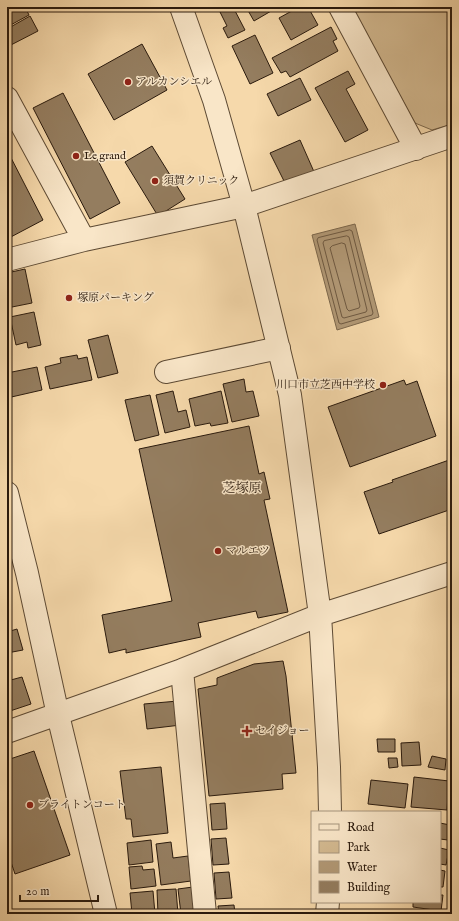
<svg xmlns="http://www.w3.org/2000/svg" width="459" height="921" font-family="'IM FELL English','Noto Serif JP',serif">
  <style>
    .green { fill: #d3b990; stroke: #7e6a4e }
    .water { fill: #b19875; stroke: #7b664b }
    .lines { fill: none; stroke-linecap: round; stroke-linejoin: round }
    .shore { stroke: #6e5941; stroke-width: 1 }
    .building { fill: #947d5f; stroke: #2a1a0d }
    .minor-casing { stroke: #5d4a34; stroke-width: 24 }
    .minor { stroke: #f9e6c8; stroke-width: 22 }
    .poi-dot { fill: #8f2418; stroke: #f9e6c8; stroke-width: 1.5 }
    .labels { text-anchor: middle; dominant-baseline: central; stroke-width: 3; stroke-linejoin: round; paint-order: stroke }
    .poi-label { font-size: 11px; fill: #2a1a0d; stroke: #f9e6c8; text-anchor: start }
    .quarter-label { font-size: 13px; fill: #2a1a0d; stroke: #f9e6c8 }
  </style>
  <rect width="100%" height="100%" fill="#f6d9ab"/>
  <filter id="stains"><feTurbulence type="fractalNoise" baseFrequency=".005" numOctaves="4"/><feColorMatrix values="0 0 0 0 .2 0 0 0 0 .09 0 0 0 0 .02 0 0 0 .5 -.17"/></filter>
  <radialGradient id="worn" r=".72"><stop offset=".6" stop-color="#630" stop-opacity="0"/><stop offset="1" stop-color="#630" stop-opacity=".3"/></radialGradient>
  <path class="green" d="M352 7H452V124L432 130 415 123Z"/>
  <path class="water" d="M355 224 379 317 337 330 312 235Z"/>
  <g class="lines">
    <path class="shore" d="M350 230 352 231 373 313 372 315 341 324 339 323 317 240 318 238Z
      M347 236 349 237 367 310 366 312 344 318 342 317 323 243 324 241Z
      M342 243 345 244 360 306 359 308 349 311 347 309 330 248 332 246Z"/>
  </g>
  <path class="building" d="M9 7H25L29 15 7 27V8Z
    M229 7H233L245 30 228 38 223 28 227 26 220 12Z
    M246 7H278L254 21Z
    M299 7H308L318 25 291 40 279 18Z
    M30 16 38 31 7 47V29Z
    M331 27 337 39 333 41 338 51 290 77 286 71 281 73 272 58Z
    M255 35 273 73 250 84 232 46Z
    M142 44 167 90 114 120 88 74Z
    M348 71 355 84 346 89 368 130 345 142 315 88Z
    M300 78 311 100 278 116 267 94Z
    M63 93 120 203 90 219 33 108Z
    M300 140 315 174 285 183 270 153Z
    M152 146 185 199 158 216 125 162Z
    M7 150 43 220 7 239Z
    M25 269 32 303 7 308V273Z
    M34 312 41 345 28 348 27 342 16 345 10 317Z
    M7 330 10 341 7 342Z
    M108 335 118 373 98 378 88 340Z
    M77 355 78 359 87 357 92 380 50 389 45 367 61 363 60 358Z
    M37 367 42 390 7 398V373Z
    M244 379 246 392 253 391 259 416 232 422 223 384Z
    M404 380 406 385 417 381 436 436 350 467 328 407Z
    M173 391 178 412 186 410 190 427 165 433 156 395Z
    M221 391 228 423 211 426 210 423 195 426 189 399Z
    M150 395 159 435 135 441 125 400Z
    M249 426 259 474 264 472 270 499 264 500 288 612 258 618 256 611 198 623 201 637 126 653V649L109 653 102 615 172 601 139 449Z
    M452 459V509L379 534 364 492 393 482 392 480Z
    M17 629 23 650 7 653V632Z
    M283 661 286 676 296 773 282 774 283 789 209 796 198 689 217 685V678L254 664Z
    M22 677 31 704 7 712V681Z
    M178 701 181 725 147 729 144 704Z
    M377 739H395V752H378Z
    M419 742 421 765 402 766 401 743Z
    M34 751 70 855 15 874 7 850V760Z
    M432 756 446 759 445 770 428 767Z
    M388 758H397L398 767 389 768Z
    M161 767 168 833 133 837 131 819H126L120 771Z
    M414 777 449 781 447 810 411 807Z
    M371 780 408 784 405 808 368 804Z
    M225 803 227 829 212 830 210 804Z
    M440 823 450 825 448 840 440 839Z
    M226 838 229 864 213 865 211 839Z
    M151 840 153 862 129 865 127 843Z
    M171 842 173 858 188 856 191 881 161 885 156 844Z
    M440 848 449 850 446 865 440 864Z
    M142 866 143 870 154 869 156 886 131 889 129 867Z
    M440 870 445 871 443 887H440Z
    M229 872 232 898 216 899 214 873Z
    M193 887 196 914H181L178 889Z
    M176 889 178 914H158L157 890Z
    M153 891 155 914H132L130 893Z
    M440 895H443L441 911 413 907V902H440Z
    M234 905 235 914H219L218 906Z
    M366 912 382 914H365Z"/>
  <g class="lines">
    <defs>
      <path id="minor" d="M181 7 214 100 244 206 290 395 320 615 329 767 330 812
        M340 7 416 149
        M7 98 84 240
        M7 260 84 240 244 206 452 136
        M166 372 279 348
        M7 493 27 573 58 715 106 914
        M182 670 205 914
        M7 732 182 670 320 615 452 573
        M327 914 328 902"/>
    </defs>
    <use href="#minor" class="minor-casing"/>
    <use href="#minor" class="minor"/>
  </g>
  <g class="poi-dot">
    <circle cx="128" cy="82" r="4"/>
    <circle cx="76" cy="156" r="4"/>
    <circle cx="155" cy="181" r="4"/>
    <circle cx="69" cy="298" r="4"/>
    <circle cx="383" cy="385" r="4"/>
    <circle cx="218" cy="551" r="4"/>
    <path d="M245 725h4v4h4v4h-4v4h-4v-4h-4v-4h4z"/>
    <circle cx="30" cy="805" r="4"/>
  </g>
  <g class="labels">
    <g class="poi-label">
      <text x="136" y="82">アルカンシエル</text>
      <text x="84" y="156">Le grand</text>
      <text x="163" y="181">須賀クリニック</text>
      <text x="77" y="298">塚原パーキング</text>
      <text x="375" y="385" text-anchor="end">川口市立芝西中学校</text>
      <text x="226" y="551">マルエツ</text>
      <text x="255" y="731">セイジョー</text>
      <text x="38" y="805">ブライトンコート</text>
    </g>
    <g class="quarter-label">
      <text x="242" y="488">芝塚原</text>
    </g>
  </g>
  <rect width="459" height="921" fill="none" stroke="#f6d9ab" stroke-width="24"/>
  <rect x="8" y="8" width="443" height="905" fill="none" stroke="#2a1a0d" stroke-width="2"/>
  <rect x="12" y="12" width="435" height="897" fill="none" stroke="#2a1a0d"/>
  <rect x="311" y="811" width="130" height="92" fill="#f9e6c8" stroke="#a6947d"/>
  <rect x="319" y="824" width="20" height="6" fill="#f9e6c8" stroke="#a6947d"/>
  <text x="347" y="831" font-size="12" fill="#2a1a0d">Road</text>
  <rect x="319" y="841" width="20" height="12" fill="#d3b990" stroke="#a6947d"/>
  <text x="347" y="851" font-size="12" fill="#2a1a0d">Park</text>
  <rect x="319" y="861" width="20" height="12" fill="#b19875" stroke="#a6947d"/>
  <text x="347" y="871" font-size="12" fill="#2a1a0d">Water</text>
  <rect x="319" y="881" width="20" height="12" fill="#947d5f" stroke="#a6947d"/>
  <text x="347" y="891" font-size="12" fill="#2a1a0d">Building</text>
  <path d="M20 895v6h78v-6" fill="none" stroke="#2a1a0d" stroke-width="2"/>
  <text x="26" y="895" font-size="12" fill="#2a1a0d" stroke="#f9e6c8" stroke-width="3" paint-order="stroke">20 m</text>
  <rect width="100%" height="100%" filter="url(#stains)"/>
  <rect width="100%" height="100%" fill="url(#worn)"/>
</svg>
